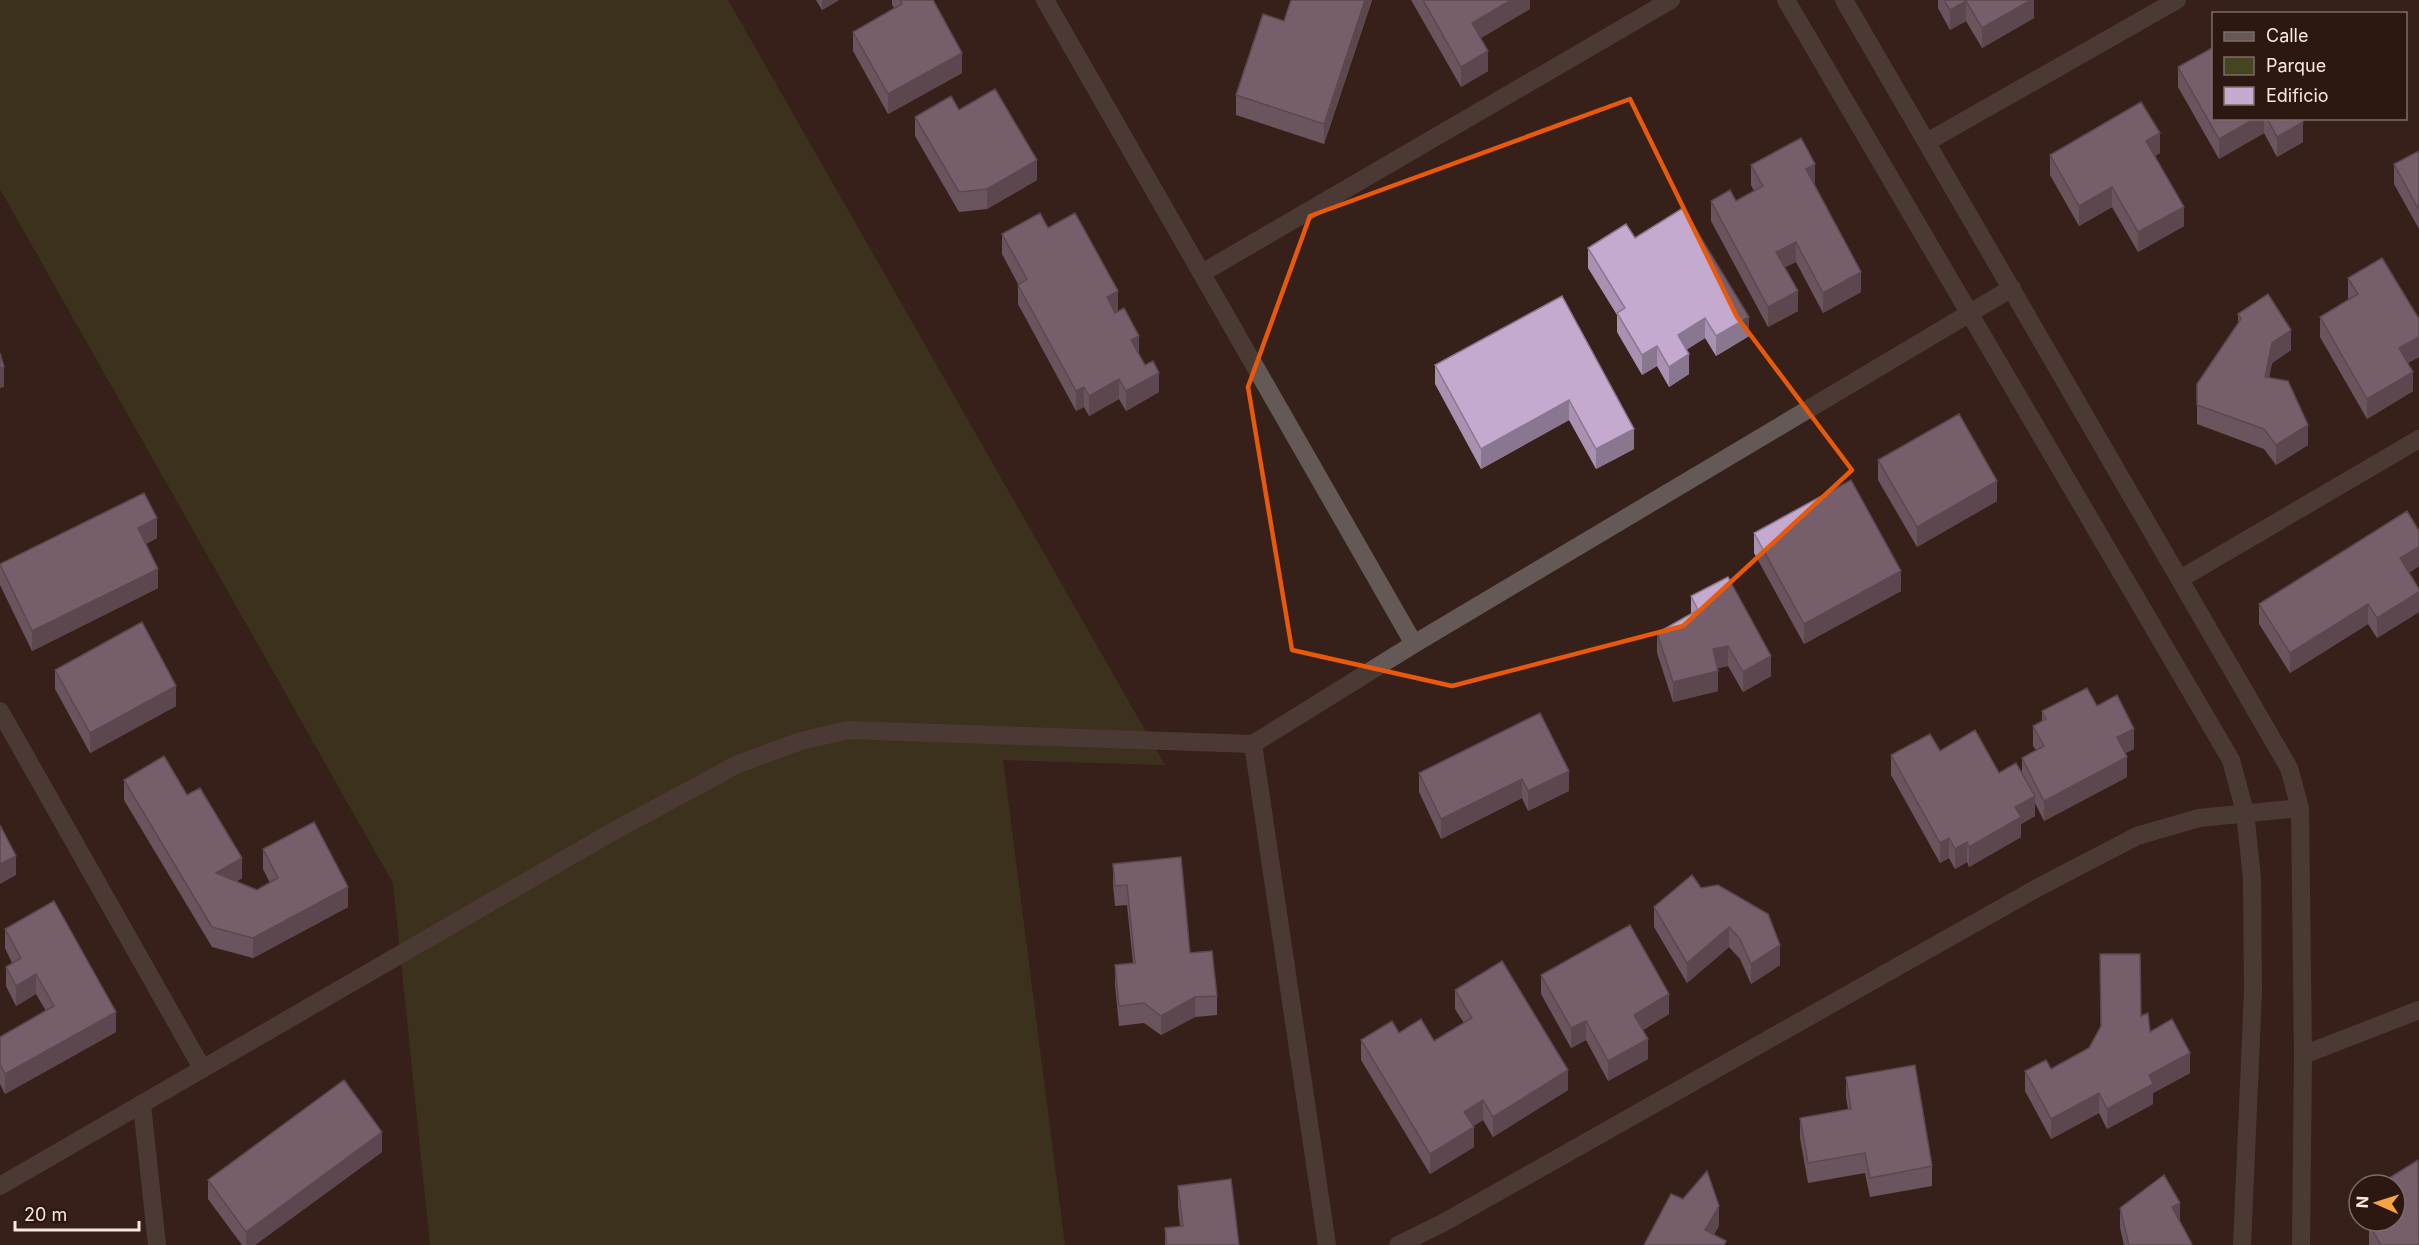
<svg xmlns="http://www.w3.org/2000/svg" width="2419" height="1245" font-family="Inter,sans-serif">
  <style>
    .green { fill: #434621 }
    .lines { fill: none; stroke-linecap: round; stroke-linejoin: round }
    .street { stroke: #645956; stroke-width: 18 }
    .wall { fill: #a992b1 }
    .shaded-wall { fill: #897790 }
    .building { fill: #c4aace; stroke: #897790; stroke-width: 1.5 }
    .marked { fill: none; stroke: #e8590c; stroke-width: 4.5; stroke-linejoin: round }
  </style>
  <rect width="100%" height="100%" fill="#36211a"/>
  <path class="green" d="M0 0H728L1165 765 1003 760 1065 1245H430L393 883 0 189Z"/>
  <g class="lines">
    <path class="street" d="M1045 0 1414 644
      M1786 0 2231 760 2245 812 2252 878 2253 992 2242 1245
      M1844 0 2289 768 2300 808 2303 1055 2301 1245
      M1927 142 2177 0
      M1202 273 1671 0
      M2180 579 2419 439
      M0 711 202 1068
      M1253 744 1327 1245
      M2303 1055 2419 1010
      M142 1105 157 1245
      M0 1186 612 832 738 764 801 741 848 730 1253 744 1414 644 2012 288
      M1398 1245 1443 1223 2037 888 2137 836 2199 818 2300 808"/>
  </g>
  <path class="wall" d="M816 0H839L822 10Z
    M892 0H933L962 73 888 114 853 51V32L894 8 892 5Z
    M1372 0 1324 144 1236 115V95L1284 21Z
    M1411 0H1530V9L1481 38 1488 71 1461 87Z
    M1938 0H2034V18L1982 48 1966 21 1950 30 1938 8Z
    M2178 67 2214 118H2301L2303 142 2277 157 2264 133 2219 159 2178 87Z
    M959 110 1037 180 987 209 959 212 915 136V117Z
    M2419 151V229L2394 184V164Z
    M2160 153 2155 156 2184 226 2138 252 2112 207 2079 226 2050 175V155Z
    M1751 165 1815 184 1814 185 1861 292 1823 313 1796 262 1785 267 1798 311 1768 327 1711 221V201H1736L1754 191 1751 185Z
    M1048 228 1118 311 1139 354 1159 392 1126 411 1119 399 1089 416 1084 407 1076 411 1018 304V284L1002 254V234Z
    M1635 238 1749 336 1716 356 1705 338 1686 350 1689 374 1669 387 1657 366 1642 375 1617 332V315L1588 268V248Z
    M2348 278 2419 357 2408 363 2413 391 2367 419 2320 337V317L2349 300 2348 298Z
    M1562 296 1634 449 1596 469 1569 420 1481 469 1435 384V365Z
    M2238 314 2291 350 2272 363 2269 378 2308 445 2276 465 2264 449 2197 424V384L2238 324Z
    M1878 460 1997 501 1917 547 1878 480Z
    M2419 531V566L2409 573 2419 589V612L2377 638 2368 624 2290 673 2259 624V604Z
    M1754 533 1901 591 1804 644 1754 553Z
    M157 538 146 544 158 588 32 651 0 585V564Z
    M1691 596 1771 676 1743 692 1728 666 1718 668V691L1673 702 1657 653V633L1691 614Z
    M55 670 176 706 90 753 55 689Z
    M2097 706 2134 749 2125 753 2127 777 2044 821 2035 803V816L2021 824V837L1969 867 1967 862 1955 869 1949 858 1940 863 1891 775V755L1940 751 1999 773H2022V758L2036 750 2033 746V726L2042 721V711Z
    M1569 771V791L1528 811 1522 798 1441 839 1419 792V773Z
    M124 780 187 795 242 878 236 882 257 890 270 883 263 869V849L348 907 253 958 212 947 124 800Z
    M1113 864 1190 953 1217 996V1015L1195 1017 1161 1035 1144 1023 1119 1026 1115 985V965L1133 963 1127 905 1115 906 1113 884Z
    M1701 888 1780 965 1751 984 1740 959 1729 947 1687 983 1654 927V907Z
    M5 929 116 1032 5 1094 0 1084V1037L46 1011 36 994 16 1006 6 986V967L12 963 5 948Z
    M1541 975 1669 1014 1643 1030 1648 1059 1608 1081 1586 1040 1571 1048 1541 994Z
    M1455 990 1568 1090 1493 1137 1483 1120 1473 1126 1474 1147 1430 1174 1361 1060V1040L1399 1033 1434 1041 1464 1023 1455 1009Z
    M2141 1016 2150 1032 2190 1073 2153 1093V1104L2107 1129 2099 1113 2051 1139 2025 1091V1071L2051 1069 2089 1048Z
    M1846 1077 1932 1166V1186L1870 1197 1865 1173 1808 1183 1800 1138V1118L1848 1109 1846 1097Z
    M382 1152 255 1245H242L208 1199V1180Z
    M1178 1186 1239 1245H1165V1228L1180 1226 1178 1205Z
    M2120 1208 2180 1221 2192 1245H2124L2120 1228Z
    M2395 1221 2419 1245H2369V1224Z"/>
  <path class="shaded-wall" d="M822 0H839L822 10Z
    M1365 0H1372L1324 144V124Z
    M1511 0H1530V9L1472 43V23Z
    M2031 0H2034V18L1982 48V28Z
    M1966 1V21L1950 30V10Z
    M1488 51V71L1461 87V67Z
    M962 53V73L888 114V94Z
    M2256 118H2264V133L2219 159V139Z
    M2303 122V142L2277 157V137Z
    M2160 133V153L2146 161V141Z
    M1037 160V180L987 209V189Z
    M1815 164V184L1806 189V169Z
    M2112 187V207L2079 226V206Z
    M2184 207V226L2138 252V232Z
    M1796 242V262L1776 272V252Z
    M1861 272V292L1823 313V293Z
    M1118 291V311L1107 317V297Z
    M1798 291V311L1768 327V307Z
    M1749 317V336L1716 356V336Z
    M1705 318V338L1678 355V335Z
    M2291 330V350L2272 363 2265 397V377L2272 343Z
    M1139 336V356L1131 340Z
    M2419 337V357L2399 368V348Z
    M1657 346V366L1642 375V355Z
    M1689 354V374L1669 387V367Z
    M4 367V387L0 388V368Z
    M2413 372V391L2367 419V399Z
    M1159 373V392L1126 411V391Z
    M1119 379V399L1089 416V396Z
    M1084 387V407L1076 411V391Z
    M1569 400V420L1481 469V449Z
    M2308 425V445L2276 465V445Z
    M1634 429V449L1596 469V449Z
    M1997 481V501L1917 547V527Z
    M157 518V538L138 548V528Z
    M2419 547V566L2400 578V558Z
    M158 569V588L32 651V631Z
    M1901 571V591L1804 644V624Z
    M2419 592V612L2377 638V618Z
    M2368 604V624L2290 673V653Z
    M1728 646V666L1713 669V649Z
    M1771 656V676L1743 692V672Z
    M1718 671V691L1673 702V682Z
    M176 686V706L90 753V733Z
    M2134 729V749L2117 757V737Z
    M2127 757V777L2044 821V801Z
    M1569 771V791L1528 811V791Z
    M1522 779V798L1441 839V819Z
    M2035 796V816L2021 824V837L1969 867V847L2015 807Z
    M1949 838V858L1940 863V843Z
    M1967 842V862L1955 869V849Z
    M16 856V875L0 884V864Z
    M242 858V878L216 893V873Z
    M348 887V907L253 958V938Z
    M1729 927V947L1687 983V963Z
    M1780 945V965L1751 984V964Z
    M36 974V994L16 1006V986Z
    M1669 994V1014L1634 1034V1015Z
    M1195 997V1017L1161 1035V1016Z
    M116 1012V1032L5 1094V1074Z
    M1586 1021V1040L1571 1048V1028Z
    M1648 1039V1059L1608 1081V1061Z
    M2190 1053V1073L2153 1093V1104L2107 1129V1109L2149 1075Z
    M1568 1070V1090L1493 1137V1117Z
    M2099 1093V1113L2051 1139V1119Z
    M1483 1100V1120L1464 1132V1112Z
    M1474 1127V1147L1430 1174V1154Z
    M382 1132V1152L255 1245H246V1232Z
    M2180 1203V1223L2172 1207Z
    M1719 1206V1226L1708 1245 1705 1230Z"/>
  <path class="building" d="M900 0H933L962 53 888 94 853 32 902 4Z
    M1291 0H1365L1324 124 1236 95 1263 14 1284 21Z
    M1423 0H1511L1472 23 1488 51 1461 67Z
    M1944 0H2031L1982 28 1966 1 1950 10Z
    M2214 47V118H2256L2219 139 2178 67Z
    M995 89 1037 160 987 189 959 192 915 117 951 96 959 110Z
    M2141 102 2160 133 2146 141 2184 207 2138 232 2112 187 2079 206 2050 155Z
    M2267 118H2301L2303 122 2277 137Z
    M1801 138 1815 164 1806 169 1861 272 1823 293 1796 242 1776 252 1798 291 1768 307 1711 201 1730 190 1736 201 1763 186 1751 165Z
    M2419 151V210L2394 164Z
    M1683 208 1749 317 1716 336 1705 318 1678 335 1689 354 1669 367 1657 346 1642 355 1617 313 1625 308 1588 248 1626 224 1635 238Z
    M1040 213 1048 228 1075 213 1118 291 1107 297 1115 313 1124 308 1139 336 1131 340 1145 365 1153 361 1159 373 1126 391 1119 379 1089 396 1084 387 1076 391 1018 285 1027 279 1002 234Z
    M2382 258 2419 319V337L2399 348 2413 372 2367 399 2320 317 2358 294 2348 278Z
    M2268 294 2291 330 2272 343 2265 377 2288 381 2308 425 2276 445 2264 429 2197 405V384L2241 319 2238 314Z
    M1562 296 1634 429 1596 449 1569 400 1481 449 1435 365Z
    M0 353 4 367 0 368Z
    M1959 414 1997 481 1917 527 1878 460Z
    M1851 480 1901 571 1804 624 1754 533Z
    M144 493 157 518 138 528 158 569 32 631 0 564Z
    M2407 511 2419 531V547L2400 558 2419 589V592L2377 618 2368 604 2290 653 2259 604Z
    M1728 577 1771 656 1743 672 1728 646 1713 649 1718 671 1673 682 1657 633 1698 610 1691 596Z
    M142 622 176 686 90 733 55 670Z
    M2087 688 2097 706 2117 695 2134 729 2117 737 2127 757 2044 801 2022 758 2044 746 2033 726 2046 719 2042 711Z
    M1540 713 1569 771 1528 791 1522 779 1441 819 1419 773Z
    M1975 730 1999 773 2016 763 2035 796 2015 807 2021 817 1969 847 1967 842 1955 849 1949 838 1940 843 1891 755 1930 734 1940 751Z
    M164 756 187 795 200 788 242 858 216 873 257 890 278 878 263 849 314 822 348 887 253 938 212 927 124 780Z
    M0 825 16 856 0 864Z
    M1181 857 1190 953 1212 951 1217 996 1195 997 1161 1016 1144 1003 1119 1006 1115 965 1135 963 1127 885 1115 886 1113 864Z
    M1692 875 1701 888 1718 885 1768 914 1780 945 1751 964 1740 939 1729 927 1687 963 1654 907Z
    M54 901 116 1012 5 1074 0 1064V1037L54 1006 36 974 16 986 6 967 21 958 5 929Z
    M1630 925 1669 994 1634 1015 1648 1039 1608 1061 1586 1021 1571 1028 1541 975Z
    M2100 954H2140L2141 1016 2148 1013 2150 1032 2172 1019 2190 1053 2149 1075 2153 1084 2107 1109 2099 1093 2051 1119 2025 1071 2046 1060 2051 1069 2089 1048 2101 1026Z
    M1502 961 1568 1070 1493 1117 1483 1100 1464 1112 1474 1127 1430 1154 1361 1040 1392 1021 1399 1033 1421 1019 1434 1041 1472 1018 1455 990Z
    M1915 1065 1932 1166 1870 1178 1865 1153 1808 1163 1800 1118 1851 1109 1846 1077Z
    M344 1080 382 1132 246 1232 208 1180Z
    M2418 1160 2419 1245H2381L2369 1224 2374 1221H2395V1185H2378Z
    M1707 1171 1719 1206 1705 1230 1726 1241 1724 1245H1644L1671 1194 1683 1199Z
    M2164 1175 2180 1203 2172 1207 2192 1244 2191 1245H2129L2120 1208Z
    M1231 1179 1239 1245H1167L1165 1228 1183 1226 1178 1186Z"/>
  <path d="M0 0H2419V1245H0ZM1630 99 1737 317 1852 470 1683 626 1452 686 1292 650 1248 387 1310 216Z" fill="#36211a" fill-opacity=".55" fill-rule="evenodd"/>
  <path class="marked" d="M1630 99 1737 317 1852 470 1683 626 1452 686 1292 650 1248 387 1310 216Z"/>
  <rect x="2212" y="12" width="195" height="108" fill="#2c1811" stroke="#7d6b65" stroke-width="1.5"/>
  <rect x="2224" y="32" width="30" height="9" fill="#645956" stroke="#7d6b65" stroke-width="1.5"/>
  <text x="2266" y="42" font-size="18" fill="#f7e8e3">Calle</text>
  <rect x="2224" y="57" width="30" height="18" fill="#434621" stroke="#7d6b65" stroke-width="1.5"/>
  <text x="2266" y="72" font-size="18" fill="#f7e8e3">Parque</text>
  <rect x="2224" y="87" width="30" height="18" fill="#c4aace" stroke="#7d6b65" stroke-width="1.5"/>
  <text x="2266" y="102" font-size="18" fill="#f7e8e3">Edificio</text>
  <g transform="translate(2377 1203) rotate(273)"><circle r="28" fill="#2c1811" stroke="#7d6b65" stroke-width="1.5"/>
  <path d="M0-4.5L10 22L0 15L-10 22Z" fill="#f4a443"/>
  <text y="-9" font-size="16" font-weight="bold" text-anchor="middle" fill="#f7e8e3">N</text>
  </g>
  <path d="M15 1221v9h124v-9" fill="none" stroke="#f7e8e3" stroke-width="3"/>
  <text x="24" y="1221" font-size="18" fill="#f7e8e3" stroke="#2c1811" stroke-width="4.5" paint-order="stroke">20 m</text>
</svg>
